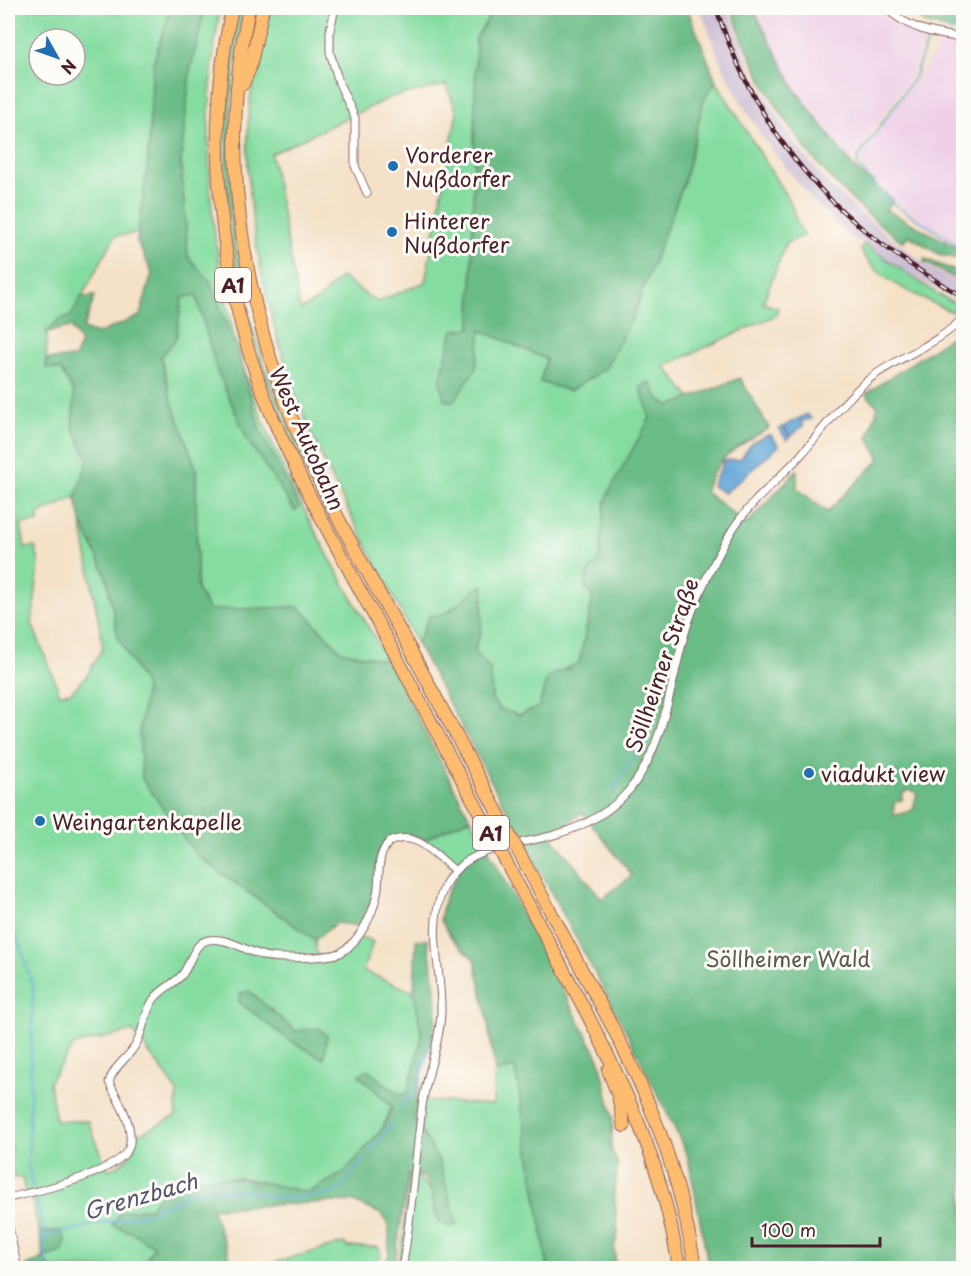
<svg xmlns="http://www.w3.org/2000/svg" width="971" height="1276" font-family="'Playpen Sans',sans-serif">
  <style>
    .built { fill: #efd0e7 }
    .industrial { fill: #cdbed3 }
    .green { fill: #84dca0; stroke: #677e66; stroke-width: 1.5; fill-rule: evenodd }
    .forest { fill: #6bbc86; stroke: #5a6e58; stroke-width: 1.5; fill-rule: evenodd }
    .water { fill: #61a6d6; stroke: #566280; stroke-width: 1.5 }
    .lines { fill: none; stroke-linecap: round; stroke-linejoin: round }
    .stream { stroke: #61a6d6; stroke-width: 2 }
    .minor-casing { stroke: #866362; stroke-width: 9 }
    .tertiary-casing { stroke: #866362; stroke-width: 10 }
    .motorway-casing { stroke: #866362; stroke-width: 14 }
    .minor { stroke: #fff; stroke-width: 7 }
    .tertiary { stroke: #fff; stroke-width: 8 }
    .motorway { stroke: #febc70; stroke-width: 12 }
    .rail-casing { stroke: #4a1f2b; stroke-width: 4.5 }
    .rail { stroke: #fdfcf7; stroke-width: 2; stroke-dasharray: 7; stroke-linecap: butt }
    .motorway-bridge-casing { stroke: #866362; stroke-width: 14; stroke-linecap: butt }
    .motorway-bridge { stroke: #febc70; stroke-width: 12 }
    .poi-dot { fill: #1f6fb2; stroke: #fdfcf7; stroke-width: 2 }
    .labels { text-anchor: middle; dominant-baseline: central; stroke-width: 6; stroke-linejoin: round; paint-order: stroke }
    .shield { fill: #fdfcf7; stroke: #806168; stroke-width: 1.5 }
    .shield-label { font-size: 20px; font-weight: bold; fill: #4a1f2b }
    .poi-label { font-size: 21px; fill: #4a1f2b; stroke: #fdfcf7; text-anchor: start }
    .street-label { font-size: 21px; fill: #4a1f2b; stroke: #fdfcf7 }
    .park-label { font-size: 21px; fill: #5b584e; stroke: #fdfcf7 }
    .water-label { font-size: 22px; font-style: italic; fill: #53556f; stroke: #fdfcf7 }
  </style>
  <rect width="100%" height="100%" fill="#fdfcf7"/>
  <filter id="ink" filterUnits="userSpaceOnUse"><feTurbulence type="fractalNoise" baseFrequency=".0167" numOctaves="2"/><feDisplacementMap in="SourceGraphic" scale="12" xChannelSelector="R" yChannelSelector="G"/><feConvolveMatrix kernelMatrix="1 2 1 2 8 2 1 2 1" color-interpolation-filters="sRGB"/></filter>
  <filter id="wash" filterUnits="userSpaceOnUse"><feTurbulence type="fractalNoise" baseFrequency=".008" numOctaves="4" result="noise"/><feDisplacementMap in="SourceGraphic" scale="24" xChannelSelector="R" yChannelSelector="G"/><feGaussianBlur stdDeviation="1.35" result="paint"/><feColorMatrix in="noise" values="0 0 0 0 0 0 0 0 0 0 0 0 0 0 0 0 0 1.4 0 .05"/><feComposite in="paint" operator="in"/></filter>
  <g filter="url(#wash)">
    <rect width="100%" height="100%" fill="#f4e1c7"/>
    <path class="built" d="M753 8H875L888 20 924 38 910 77 849 162 796 91Z
      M937 39 963 43V245L928 225 894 200 863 166 861 160 862 154 937 50Z"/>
    <path class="industrial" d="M700 8H728L750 66 770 104 795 143 827 183 860 213 927 266 963 285V304L900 269 864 242 851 237 811 199 764 140 740 100 719 59Z"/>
    <path class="green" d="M8 8H171L153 64 148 161 138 233 115 236 71 316 58 321 47 332 46 367 61 370 74 393 73 427 88 459 76 497 39 514V522L21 524 25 548 35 547 39 562 32 624 60 694 71 692 86 677 103 647 81 521 106 575 118 637 146 688 139 734 196 855 315 940 316 953 326 959 362 937 373 942 363 971 414 992 422 1037 407 1094 400 1095 367 1070 359 1075 392 1106 383 1128 345 1172 308 1193 240 1177 164 1191 149 1208 121 1212 112 1225 135 1234 154 1247 140 1268H50L44 1257 61 1252 66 1242 62 1231 39 1232 30 1192 25 1193 22 1177 13 1178 8 1125 10 1025 8 1016ZM39 39H75V75H39ZM249 991 324 1058 289 1040ZM133 1031 177 1090 176 1116 135 1136C135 1156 125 1163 108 1170L88 1121H56L49 1082 74 1045Z
      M205 8H220C199 130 208 254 245 372 276 468 337 573 388 661L341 651 299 607 209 610 197 589 196 468 171 399 161 357 176 339 182 298 196 295 217 368 248 441 295 510 299 507 260 430 238 354 210 281 188 257 181 162 190 71Z
      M238 8H243C223 122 224 242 261 354 279 409 303 460 329 512L326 513C237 342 205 199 238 8Z
      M270 8H501L494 9 476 38 471 328 476 369 480 330 547 359 540 382 570 391 632 319 684 182 704 99 716 81 791 204 798 226 805 235 786 243 763 303 778 308 776 315 665 366 691 399 670 406 659 399 650 382V418L610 490 605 503 599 562 587 574 585 588 593 598 579 663 547 677 539 707 520 715 499 709 492 699 490 669 474 651 481 632 466 598 444 614 430 615 417 644C385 577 347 513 317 446 273 350 238 205 250 101 254 69 261 38 270 8ZM446 85 457 112 425 282 377 302 341 277 318 300 300 310 271 154 391 97Z
      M864 244 939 295 963 307 958 315C927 299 877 283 861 250Z
      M470 818 487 847 453 865 423 840Z
      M515 1067 548 1268H397L403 1240 410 1166 432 1192 434 1212 450 1226 457 1224 439 1161 414 1118 417 1100 493 1105 495 1072Z
      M344 1243 347 1247H378L381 1253 378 1268H261V1266Z"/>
    <path class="forest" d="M171 8H205L190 71 181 162 188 257 210 281 238 354 260 430 299 507 295 511 248 441 216 368 196 295 182 298 176 339 161 357 171 399 196 468 197 589 209 610 299 607 341 651 388 661 470 818 423 840 409 834 386 840 377 856 375 893 360 926 336 923 315 940 196 855 142 779 139 734 146 688 118 637 106 575 81 521 76 497 88 459 73 427 74 393 61 370 46 368 47 359 74 358 81 343 71 327 47 332 58 320 71 316 81 297 95 296 83 329 97 334 140 316 152 273 137 241 148 161 153 64Z
      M501 8H687L716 81 704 99 684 182 632 319 605 369 570 391 540 382 546 359 481 330 476 369 453 402 444 400 440 380 453 330 471 328 476 38 494 9Z
      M731 8H753L796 91 854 168 893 200 886 210 963 251V260L941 255 908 235 903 242C820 183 764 103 731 8Z
      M906 8H963V33L924 23Z
      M925 259 963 274V283L924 262Z
      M952 336 963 340V1268H709L688 1157 675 1129 625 1029 417 644 430 615C455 618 464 592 484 585L481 632 474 651 490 669 492 699 499 709 520 715 539 707 547 677 579 663 593 598 585 588 587 573 599 561 605 503 610 490 650 418 640 387 650 382 659 399 670 406 740 378 769 428C738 447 716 455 705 492L747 524 797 470V488L827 512 880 459 868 438 878 407 866 394ZM909 790 917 793 913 810 894 816V802L902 800 903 793ZM582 812 632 875 602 899 552 837Z
      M487 847 600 1061 613 1118 611 1149 618 1165 614 1191 618 1234 614 1247 616 1268H548L515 1068 495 1072 487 1017 475 960 453 940 440 919 445 897 459 872 453 865Z
      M428 939 437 1004 436 1021 420 1082 414 1118 439 1161 457 1225 450 1226 438 1222 432 1192 424 1176 408 1174 394 1268H384L389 1254V1226L381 1214 352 1201 211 1208 234 1268H140L154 1247 135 1234 112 1225 121 1212 149 1208C154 1203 159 1194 165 1190 202 1165 268 1183 308 1193L345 1172 383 1128 392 1107 359 1075 367 1070 400 1095 407 1094 422 1037 414 992 416 940Z
      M249 991 296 1031 319 1028 327 1036 324 1059 289 1040 239 1002 240 993Z
      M62 1231 66 1242 61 1252 44 1257 50 1268H24L44 1257 39 1232Z"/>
    <path class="water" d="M807 414 812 419 802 421 803 426 787 440 779 429 783 427 789 435 784 426Z
      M770 434 779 446 725 493 712 486 724 461 740 459 753 442Z"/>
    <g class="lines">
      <path class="stream" d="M949 32 964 24
        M927 41 914 78 859 156 857 165 892 203 964 249
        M613 790 651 728
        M8 926 19 942 33 987 28 1165 33 1189
        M401 1109 418 1084 433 1037
        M36 1197 45 1242 46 1268
        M44 1236 145 1214 196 1191 243 1190 281 1199 329 1194 342 1188 391 1124"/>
    </g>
  </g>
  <g filter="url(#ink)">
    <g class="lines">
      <defs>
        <path id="minor" d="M335 8 330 30V52L339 83 355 118V166L367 193
          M886 8C908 29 934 34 964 38
          M956 325 964 331
          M8 1198C33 1192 128 1172 130 1143 132 1120 118 1101 109 1082 114 1066 127 1059 135 1046 144 1032 144 1012 154 999 161 989 174 984 182 975 191 964 193 942 209 940 226 937 245 950 261 955 273 960 331 958 342 952 360 940 373 915 377 894 381 875 375 858 389 842 415 829 435 854 454 870
          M402 1268C412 1215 415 1161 422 1107 426 1075 440 1044 441 1012 442 970 426 928 444 887 463 846 516 846 554 835 582 827 611 812 630 789 664 747 670 686 684 636 694 600 712 565 731 532 749 503 777 481 800 456 822 431 842 402 868 380 898 356 937 346 964 317"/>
        <path id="tertiary" d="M8 1225 17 1268"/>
        <path id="motorway" d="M232 8C201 150 222 311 284 443 318 516 358 586 396 656
          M249 8C214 166 248 332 317 476 345 535 379 592 410 649
          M243 84 250 68 263 8
          M599 1002C648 1092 679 1167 695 1268
          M585 1010C631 1099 663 1168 679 1268
          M608 1070 618 1095 624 1126"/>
      </defs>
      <use href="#minor" class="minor-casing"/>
      <use href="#tertiary" class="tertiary-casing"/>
      <use href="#motorway" class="motorway-casing"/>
      <use href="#minor" class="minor"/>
      <use href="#tertiary" class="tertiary"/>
      <use href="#motorway" class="motorway"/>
      <defs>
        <path id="rail" d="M716 8C761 144 839 228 964 297"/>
      </defs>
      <use href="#rail" class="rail-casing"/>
      <use href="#rail" class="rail"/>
      <defs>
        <path id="motorway-bridge" d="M410 649 599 1002
          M396 656 585 1010"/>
      </defs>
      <use href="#motorway-bridge" class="motorway-bridge-casing"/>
      <use href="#motorway-bridge" class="motorway-bridge"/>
    </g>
  </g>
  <g class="poi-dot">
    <circle cx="393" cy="166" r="6"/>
    <circle cx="392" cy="232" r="6"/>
    <circle cx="809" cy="773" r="6"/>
    <circle cx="40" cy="821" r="6"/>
  </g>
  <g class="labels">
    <g class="shield">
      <rect x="215" y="268" width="36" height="34" rx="4.5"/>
      <rect x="473" y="816" width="36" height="34" rx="4.5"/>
    </g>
    <g class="shield-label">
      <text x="233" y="285">A1</text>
      <text x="491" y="833">A1</text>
    </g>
    <g class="poi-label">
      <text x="405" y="154">Vorderer<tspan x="405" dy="24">Nußdorfer</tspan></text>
      <text x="404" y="220">Hinterer<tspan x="404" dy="24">Nußdorfer</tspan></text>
      <text x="821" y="773">viadukt view</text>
      <text x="52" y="821">Weingartenkapelle</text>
    </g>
    <g class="street-label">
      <text transform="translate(308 438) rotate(66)">West Autobahn</text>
      <text transform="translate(661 665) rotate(-71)">Söllheimer Straße</text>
    </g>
    <g class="park-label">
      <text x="788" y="958">Söllheimer Wald</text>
    </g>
    <g class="water-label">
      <text transform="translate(140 1195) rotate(-16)">Grenzbach</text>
    </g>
  </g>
  <rect width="971" height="1276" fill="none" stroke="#fdfcf7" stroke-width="30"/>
  <g transform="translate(57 57) rotate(130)"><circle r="28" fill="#fdfcf7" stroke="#b5a4a5" stroke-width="1.5"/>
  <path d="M0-4.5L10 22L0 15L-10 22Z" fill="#1f6fb2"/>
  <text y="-9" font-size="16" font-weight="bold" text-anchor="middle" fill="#4a1f2b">N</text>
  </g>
  <path d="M752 1237v9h128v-9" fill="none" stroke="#4a1f2b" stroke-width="3"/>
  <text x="761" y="1237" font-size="18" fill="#4a1f2b" stroke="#fdfcf7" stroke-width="4.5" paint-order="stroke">100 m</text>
</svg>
